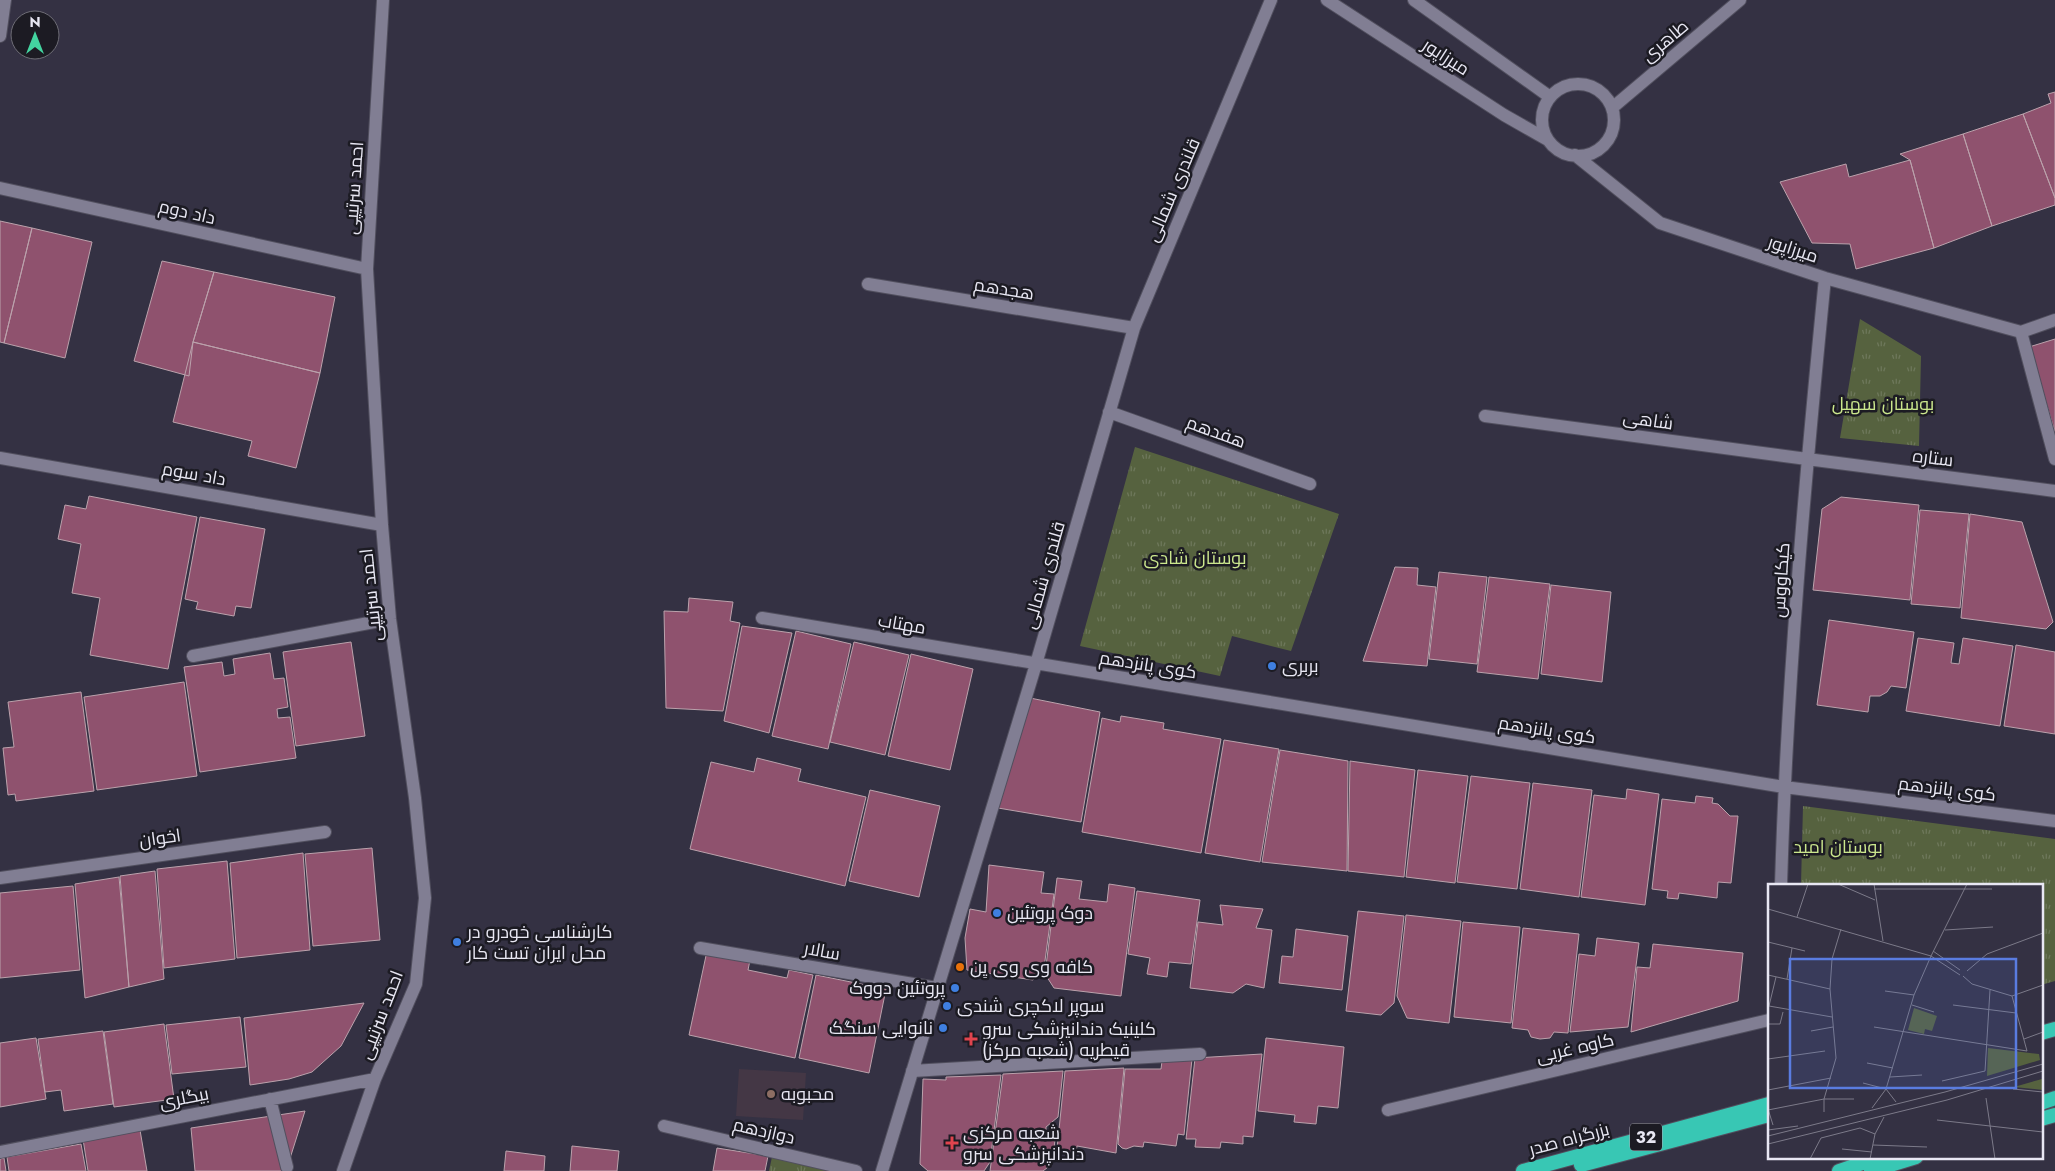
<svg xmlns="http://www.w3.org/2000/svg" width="2055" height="1171" font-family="Jost,Cairo,sans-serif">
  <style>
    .education { fill: #443745 }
    .grass { fill: url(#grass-tufts) }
    .building { fill: #8f526e; stroke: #bba2ac }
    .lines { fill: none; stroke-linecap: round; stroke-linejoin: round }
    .minor-casing { stroke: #514f5e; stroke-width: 14 }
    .trunk-casing { stroke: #514f5e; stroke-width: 16 }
    .minor { stroke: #817e93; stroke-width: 12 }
    .trunk { stroke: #38c7b4; stroke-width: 14 }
    .shop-dot { fill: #3f7fe0; stroke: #1c1b23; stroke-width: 2 }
    .food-dot { fill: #e8710a; stroke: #1c1b23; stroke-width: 2 }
    .health-dot { fill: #e0444e; stroke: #1c1b23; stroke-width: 2 }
    .education-dot { fill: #8d6e63; stroke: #1c1b23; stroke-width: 2 }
    .labels { text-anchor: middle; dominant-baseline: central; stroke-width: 5; stroke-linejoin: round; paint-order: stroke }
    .shield { fill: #1c1b23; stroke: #abaab5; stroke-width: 1 }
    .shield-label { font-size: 16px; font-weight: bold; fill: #e8e7f3 }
    .street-label { font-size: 18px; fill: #e8e7f3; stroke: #1c1b23 }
    .park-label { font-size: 18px; fill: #cbe78d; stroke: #1c1b23 }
    .poi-label { font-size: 18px; fill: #e8e7f3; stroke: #1c1b23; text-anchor: start }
    .inset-road { fill: none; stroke: #7c7a89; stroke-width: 1 }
    .view { fill: #5a7ce0; fill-opacity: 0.15; stroke: #5a7ce0; stroke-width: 2.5 }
    .inset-edge { fill: none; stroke: #e8e7f3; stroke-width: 2.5 }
  </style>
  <defs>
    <pattern id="grass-tufts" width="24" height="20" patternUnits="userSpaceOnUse" patternTransform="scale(1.25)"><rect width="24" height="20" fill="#56623f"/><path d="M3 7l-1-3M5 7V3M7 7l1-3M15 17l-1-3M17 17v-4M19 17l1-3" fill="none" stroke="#6e785b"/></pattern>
  </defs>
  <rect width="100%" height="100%" fill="#343143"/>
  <path class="education" d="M739 1069 806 1073 803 1120 736 1116Z"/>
  <path class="grass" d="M1860 319 1921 356 1919 446 1840 438Z
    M1135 447 1339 514 1291 651 1232 636 1220 676 1080 646Z
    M1803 806 2055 839V981L2041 985V885H1801Z
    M772 1157 834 1171H769Z"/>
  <path class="building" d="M2055 92V198L2023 114 2051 103 2048 94Z
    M2023 114 2055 198V205L1992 226 1963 134Z
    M1963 134 1992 226 1934 248 1910 160 1900 154Z
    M1910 160 1934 248 1856 269 1850 244 1812 243 1780 182 1846 164 1849 177Z
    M0 221 32 228 4 343 0 342Z
    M32 228 92 242 65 358 4 343Z
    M162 261 214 272 193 342 189 376 134 361Z
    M214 272 335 297 320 373 193 342Z
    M2055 339V432L2029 347Z
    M193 342 320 373 296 468 248 456 252 441 173 422Z
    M89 496 197 517 168 669 90 655 100 598 72 593 81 544 58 539 65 505 86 509Z
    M1841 497 1919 505 1910 600 1813 590 1822 509Z
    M1920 510 1969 514 1960 608 1911 604Z
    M1970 514 2022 522 2053 622 2046 629 1961 618Z
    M200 517 265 529 251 608 236 606 234 616 196 609 198 602 185 599Z
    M1395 567 1418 568 1417 585 1436 587 1427 666 1363 661Z
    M1439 572 1487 577 1477 664 1429 659Z
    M1489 577 1550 584 1538 679 1477 672Z
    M1551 585 1611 592 1602 682 1541 674Z
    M689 598 733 602 730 621 740 623 723 711 666 708 664 611 688 612Z
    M1829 620 1914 632 1906 688 1891 686 1887 692 1880 696H1870L1868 712 1817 705Z
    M742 626 792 633 769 733 724 721Z
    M796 631 851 644 828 749 772 736Z
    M1918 638 1954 643 1951 663 1959 664 1963 638 2013 646 2000 726 1906 711Z
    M351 642 365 736 296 746 283 652Z
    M854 642 909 655 885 755 830 742Z
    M2016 645 2055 652V734L2004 726Z
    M270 653 274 679 284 678 288 707 277 709 278 718 290 717 296 758 200 772 184 667 222 662 224 676 235 674 233 659Z
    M911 654 973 669 950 770 888 756Z
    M184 682 197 776 97 790 84 697Z
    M81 692 94 791 16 801 15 794 8 795 3 748 14 747 8 702Z
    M1030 698 1100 712 1081 822 998 808Z
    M1121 716 1164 723 1163 729 1221 739 1201 853 1082 832 1102 718 1120 722Z
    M1224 740 1279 749 1260 862 1205 853Z
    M1280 750 1348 761 1347 871 1262 862Z
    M757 758 801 769 798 781 866 797 845 886 690 849 711 762 754 772Z
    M1350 761 1415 770 1404 877 1348 871Z
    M1418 770 1468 776 1455 883 1406 877Z
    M1471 776 1530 783 1517 889 1457 882Z
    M1533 783 1592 790 1579 897 1520 889Z
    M1627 789 1659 794 1645 905 1581 897 1594 795 1626 799Z
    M870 790 940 806 919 897 849 881Z
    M1696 796 1713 798 1712 803 1718 804 1730 816H1738L1731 883 1718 882 1717 898 1679 893 1678 899 1667 898 1668 891 1652 889 1662 799 1695 803Z
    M372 848 380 940 313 946 305 854Z
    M303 853 310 950 237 958 230 863Z
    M227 861 235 959 164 968 157 869Z
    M989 865 1044 872 1041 893 1054 894 1044 968 1033 980 967 970 965 938 970 909 986 912Z
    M155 871 164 979 129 987 120 876Z
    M119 877 129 987 85 998 75 884Z
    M1057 878 1082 881 1079 899 1107 902 1109 884 1135 888 1121 996 1054 988 1045 974Z
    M73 886 80 970 0 978V893Z
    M1137 891 1200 900 1191 964 1169 962 1167 977 1147 974 1150 958 1128 954Z
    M1220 905 1263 909 1256 928 1272 930 1264 988 1246 984 1233 993 1190 988 1198 922 1223 925Z
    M1358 911 1404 916 1394 1003 1381 1015 1346 1011Z
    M1406 915 1461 921 1449 1023 1407 1018 1397 996Z
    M1463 922 1520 927 1511 1023 1454 1017Z
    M1523 928 1579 934 1568 1033 1554 1032 1550 1038 1540 1039 1531 1037 1528 1030 1512 1028Z
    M1296 929 1348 936 1342 990 1279 983 1282 956 1293 957Z
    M1597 938 1639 943 1628 1027 1570 1032 1579 954 1595 956Z
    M1653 944 1743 953 1738 1001 1631 1032 1637 967 1650 968Z
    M707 951 750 960 748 970 787 978 789 970 813 975 795 1058 689 1035Z
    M816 975 886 989 869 1073 799 1058Z
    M364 1003 341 1046 312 1072 289 1079 250 1085 244 1018Z
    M240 1017 246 1067 172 1074 166 1025Z
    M164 1024 174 1099 114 1107 104 1032Z
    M103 1031 113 1104 64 1111 61 1090 45 1092 38 1039Z
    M36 1038 46 1099 0 1107V1043Z
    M1266 1038 1344 1047 1338 1108 1318 1106 1316 1124 1294 1122 1295 1115 1258 1111Z
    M1262 1054 1253 1137 1243 1136V1144L1221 1142 1220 1148 1195 1147 1196 1139H1186L1195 1058Z
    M1192 1059 1184 1135 1178 1134 1176 1146 1144 1142 1143 1147 1134 1146 1126 1149 1122 1148 1118 1144 1125 1069H1161L1162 1061Z
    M1124 1068 1116 1153 1077 1146 1076 1153 1057 1149 1065 1071Z
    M1063 1071 1058 1117 1046 1127V1132L1055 1140 1052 1164 1043 1171H990L1003 1074Z
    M1001 1075 990 1162 984 1171H928L920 1164 923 1079 946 1080V1077Z
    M305 1111 286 1171H195L191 1128Z
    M140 1130 147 1171H88L83 1139Z
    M81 1144 86 1171H9L7 1157Z
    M572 1146 619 1151 617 1171H570Z
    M717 1148 768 1156 765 1171H713Z
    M506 1151 545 1156 544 1171H504Z
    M4 1158 6 1171H0V1159Z"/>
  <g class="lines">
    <defs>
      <path id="minor" d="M1327 0 1504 115 1548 140
        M1414 0 1550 97
        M0 36 5 0
        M1542 120a36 36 0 1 1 72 0a36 36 0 1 1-72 0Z
        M1612 108 1740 0
        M1575 155 1660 223 1825 278 2021 332
        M0 188 367 269
        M868 284 1134 328
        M2021 332 2055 459
        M2021 332 2055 320
        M1109 412 1310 484
        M1485 416 1807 459 2055 491
        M0 458 382 525
        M762 618 1784 787 2055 821
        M193 656 390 619
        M0 878 325 832
        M1781 885C1787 682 1805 480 1825 278
        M700 948 937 988
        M912 1071 1200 1054
        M270 1099 287 1167
        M1388 1110 1769 1020
        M664 1126 856 1171
        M0 1152 375 1079
        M343 1171 375 1079 416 984 425 898 415 798 390 619 382 525 367 269 383 0
        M882 1171 1036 664 1134 328 1271 0"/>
      <path id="trunk" d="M2041 1033 2055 1029
        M2041 1103 2055 1098
        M2041 1119 2055 1115
        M1581 1165 1769 1115
        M1523 1171 1769 1104
        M1839 1171 1880 1157
        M1871 1171 1916 1157"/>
    </defs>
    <use href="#minor" class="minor-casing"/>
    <use href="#trunk" class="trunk-casing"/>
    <use href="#minor" class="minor"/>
    <use href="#trunk" class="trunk"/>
  </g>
  <g class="shop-dot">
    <circle cx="1272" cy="666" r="5"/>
    <circle cx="997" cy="913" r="5"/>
    <circle cx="457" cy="942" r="5"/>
    <circle cx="955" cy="988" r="5"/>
    <circle cx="947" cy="1006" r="5"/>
    <circle cx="943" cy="1028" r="5"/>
  </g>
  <circle class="food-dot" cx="960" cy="967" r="5"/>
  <g class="health-dot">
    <path d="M968.5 1031.5h5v5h5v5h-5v5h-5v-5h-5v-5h5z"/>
    <path d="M949.5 1135.5h5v5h5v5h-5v5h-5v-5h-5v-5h5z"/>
  </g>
  <circle class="education-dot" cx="771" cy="1094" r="5"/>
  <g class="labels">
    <rect class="shield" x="1630" y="1123.5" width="32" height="27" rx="4"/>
    <g class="shield-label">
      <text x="1646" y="1137">32</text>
    </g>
    <g class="street-label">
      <text transform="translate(1665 41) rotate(-40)">طاهری</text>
      <text transform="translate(1446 57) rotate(33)">میرزاپور</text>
      <text transform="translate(354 188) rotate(-86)">احمد سرتیپی</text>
      <text transform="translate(1173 190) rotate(-67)">قلندری شمالی</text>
      <text transform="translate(187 212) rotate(13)">داد دوم</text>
      <text transform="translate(1793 249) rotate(18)">میرزاپور</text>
      <text transform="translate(1004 289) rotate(9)">هجدهم</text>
      <text transform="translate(1648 420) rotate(8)">شاهی</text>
      <text transform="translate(1216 432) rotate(20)">هفدهم</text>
      <text transform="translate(1933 458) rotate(7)">ستاره</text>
      <text transform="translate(194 474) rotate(10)">داد سوم</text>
      <text transform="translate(1044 575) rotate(-74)">قلندری شمالی</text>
      <text transform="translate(1781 580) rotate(-86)">کیکاووس</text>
      <text transform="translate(371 595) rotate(-96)">احمد سرتیپی</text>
      <text transform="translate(902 624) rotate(10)">مهتاب</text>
      <text transform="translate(1148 665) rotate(9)">کوی پانزدهم</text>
      <text transform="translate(1547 730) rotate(9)">کوی پانزدهم</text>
      <text transform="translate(1947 789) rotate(7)">کوی پانزدهم</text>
      <text transform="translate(160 838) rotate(-8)">اخوان</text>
      <text transform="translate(822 951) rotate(10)">سالار</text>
      <text transform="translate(381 1015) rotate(-69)">احمد سرتیپی</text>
      <text transform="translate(1575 1048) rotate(-13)">کاوه غربی</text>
      <text transform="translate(184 1098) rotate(-11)">بیگلری</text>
      <text transform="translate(764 1131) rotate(13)">دوازدهم</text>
      <text transform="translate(1569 1139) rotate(-15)">بزرگراه صدر</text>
    </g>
    <g class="park-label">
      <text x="1883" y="404">بوستان سهیل</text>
      <text x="1195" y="558">بوستان شادی</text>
      <text x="1838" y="847">بوستان امید</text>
    </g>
    <g class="poi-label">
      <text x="1282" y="666">بربری</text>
      <text x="1007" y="913">دوک پروتئین</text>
      <text x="467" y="932">کارشناسی خودرو در<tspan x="467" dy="21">محل ایران تست کار</tspan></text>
      <text x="970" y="967">کافه وی وی یِن</text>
      <text x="945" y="988" text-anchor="end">پروتئین دووک</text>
      <text x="957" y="1006">سوپر لاکچری شندی</text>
      <text x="933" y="1028" text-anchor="end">نانوایی سنگک</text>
      <text x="982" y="1029">کلینیک دندانپزشکی سرو<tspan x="982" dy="21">قیطریه (شعبه مرکز)</tspan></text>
      <text x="781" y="1094">محبوبه</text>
      <text x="963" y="1133">شعبه مرکزی<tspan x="963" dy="21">دندانپزشکی سرو</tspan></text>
    </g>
  </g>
  <g transform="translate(1768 884)">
    <rect width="275" height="275" fill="#343143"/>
    <path d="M146 124 169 132 164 147 157 145 156 150 140 146ZM220 164 271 170 272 176 219 192ZM274 195 275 206 246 203Z" fill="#56623f"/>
    <path class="inset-road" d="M70 0 107 16M106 0 115 57M106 5H224M0 25 163 72 192 91M29 33 40 0M177 46 225 43M0 58 37 67M165 67 192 86M199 87 219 70 275 49M0 91 62 105M195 92 204 100 244 112M8 93 1 122 64 133M19 95 24 64M117 107 146 111M244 112 275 101M144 121 166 128M185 121 248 129M0 140H12L15 128M106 143 259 167 244 112M43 147 65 143M256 155 275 148M0 175 57 167M99 179 125 184M122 193 154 191M174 197 217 187 222 106M95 199 118 205M118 205 128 218M245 205 275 208M0 206 63 194M218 214 227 275M104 224 118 205 146 111 163 72 199 0M0 225 5 241M0 226 56 215H86M56 228V215L68 174 62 105 64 75 73 45M169 236 275 248M0 246 30 242M107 250 116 233M0 252 177 208 275 180M0 260 179 216 275 187M105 261 159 263M74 265 104 268M42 275 53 254 92 244 107 250 102 275"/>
    <path class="view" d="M22 75H248V204H22Z"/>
    <rect width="275" height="275" class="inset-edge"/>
  </g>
  <g transform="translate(35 35)"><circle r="24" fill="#1c1b23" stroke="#6e6d76"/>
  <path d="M0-4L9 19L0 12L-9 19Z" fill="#43d4a0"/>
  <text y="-8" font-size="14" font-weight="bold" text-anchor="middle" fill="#e8e7f3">N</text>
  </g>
</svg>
